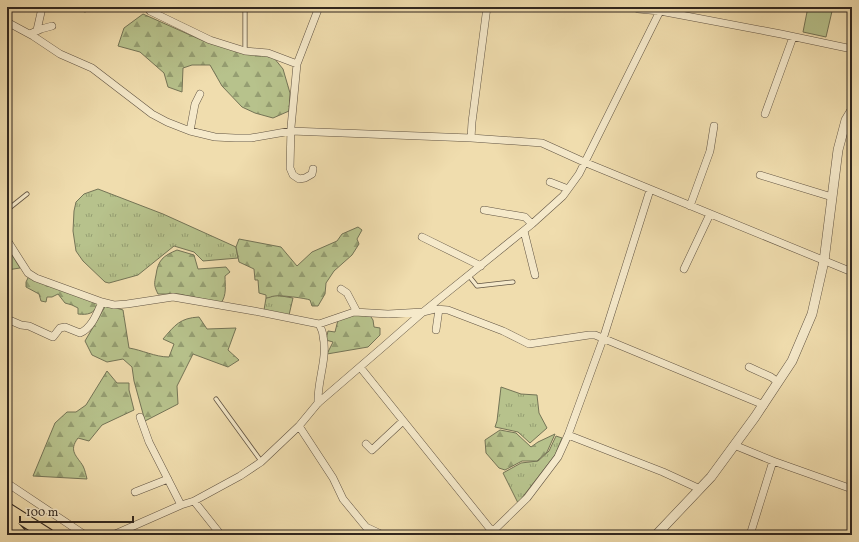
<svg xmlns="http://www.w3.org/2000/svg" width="859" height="542" font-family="Vollkorn,serif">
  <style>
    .grass { fill: url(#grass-tufts); stroke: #747456 }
    .forest { fill: url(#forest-firs); stroke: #747456 }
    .pitch { fill: #b7c28c; stroke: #747456 }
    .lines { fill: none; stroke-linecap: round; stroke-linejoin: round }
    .service-casing { stroke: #615443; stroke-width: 5 }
    .minor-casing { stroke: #615443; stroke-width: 8 }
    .tertiary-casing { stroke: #615443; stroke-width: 10 }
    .trunk-casing { stroke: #31271f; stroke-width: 14 }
    .service { stroke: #f5e9ca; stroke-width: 3.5 }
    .minor { stroke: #f5e9ca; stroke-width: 7 }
    .tertiary { stroke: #f5e9ca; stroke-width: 9 }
    .trunk { stroke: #f0ddae; stroke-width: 12 }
  </style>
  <defs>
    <pattern id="grass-tufts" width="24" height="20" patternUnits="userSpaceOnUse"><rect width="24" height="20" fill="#b7c28c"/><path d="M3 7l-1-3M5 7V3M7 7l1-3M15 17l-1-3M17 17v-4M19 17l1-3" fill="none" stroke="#959e72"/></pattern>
    <pattern id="forest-firs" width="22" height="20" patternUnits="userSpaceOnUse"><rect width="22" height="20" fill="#b7c28c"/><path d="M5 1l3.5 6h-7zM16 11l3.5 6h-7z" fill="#959e72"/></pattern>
  </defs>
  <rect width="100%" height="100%" fill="#f0ddae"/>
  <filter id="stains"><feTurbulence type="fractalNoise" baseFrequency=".005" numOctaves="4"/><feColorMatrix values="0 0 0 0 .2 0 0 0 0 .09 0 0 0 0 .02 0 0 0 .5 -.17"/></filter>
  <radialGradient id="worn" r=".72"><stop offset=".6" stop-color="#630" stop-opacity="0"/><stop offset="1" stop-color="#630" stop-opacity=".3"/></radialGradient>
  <path class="grass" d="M98 189 163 214 236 247 238 258 203 261 194 252 174 246 138 275 109 283 105 282 83 261 76 251 73 231 74 211 76 202 84 194Z
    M276 295 293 298 289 315 264 310 266 298Z
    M501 387 521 394 537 395 539 413 547 428 530 443 518 432 495 427 497 421Z
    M556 436 562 438 555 455 518 503 503 473 521 463 538 461 549 451Z"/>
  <path class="forest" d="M69 7H98L85 12Z
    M143 14 208 43 274 58 283 69 290 93 289 111 273 118 255 113 242 107 222 86 210 65H192L183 68 182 92 168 87 164 73 140 52 118 46 124 28Z
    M358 227 362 230 357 239 359 244 352 255 334 271 326 283 325 294 318 306H312L310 300C305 298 280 295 275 296 272 296 269 298 266 298V295L259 293 258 280H255L254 269 239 262 236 247 239 239 281 247 297 266 312 252 337 241 342 234Z
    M9 250 20 268 7 270V251Z
    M177 250 194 255 198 269 226 267 230 272 225 276C225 285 227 295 221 303L179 294H158C154 286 154 284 156 275 158 260 163 256 177 250Z
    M29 276 98 304C94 314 88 315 78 314V308L72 305 65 303 58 294 52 297H47L46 302 41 301 39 294 26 287V282Z
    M106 305 123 310 129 348C142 350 155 357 169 357L174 344 163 339C175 325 180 318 199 317L207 329 236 328 228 350 239 360 228 367 193 354 177 386 178 404 145 421 134 381 132 367 123 359 107 362 92 355 85 341Z
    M354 314H369L373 320 374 327 380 328V335L368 347 327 354 333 342 326 340 328 331 335 332 338 320Z
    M107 371 117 383H129V390L134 410 102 425 89 441 78 438C68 451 77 456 83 466 85 470 86 475 87 479L33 476 55 423 67 412H76L86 405Z
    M500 430 516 433 531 447 538 442 555 434 547 452 537 461H522L505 470 499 468 486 453 485 440Z"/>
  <path class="pitch" d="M808 7H833L826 37 803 32Z"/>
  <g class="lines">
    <defs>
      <path id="service" d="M245 7V51
        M7 210 27 194
        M469 276 477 286 513 282
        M216 399 261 461"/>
      <path id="minor" d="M147 7 150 11 210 40 245 51 268 53 297 64
        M634 7 638 9 660 11 781 34 852 49
        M7 22 33 36 60 54 92 68 152 114 167 122 190 131 215 137 235 138H251L291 131 471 138 542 143 584 162 852 272
        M37 30 42 8
        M30 34 41 29 52 26
        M765 114 793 37
        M190 131 195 104 200 94
        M471 138 472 122 487 7
        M313 169 312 174 305 178 299 179 293 175 290 168 291 127 297 64 319 7
        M760 175 832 197
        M550 182 568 189
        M690 206 710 151 714 126
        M484 210 525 217 532 224
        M524 231 535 275
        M422 237 481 266
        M7 240 28 273 36 278 102 302 114 305 127 304 173 297 254 311 319 324 354 312 388 314 423 312 435 309 448 310 503 331 529 344 589 335H595L764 405
        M684 269 710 214
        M341 289 347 293 357 312
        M7 319 21 325 29 326 53 337 60 328 65 327 80 333C92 328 97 313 102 302
        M436 330 439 309
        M360 367 495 535
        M749 367 771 377 778 382
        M318 403C317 381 328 358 323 336 323 332 321 328 319 324
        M140 417 149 442 181 505
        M299 426 333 478 343 499 366 527 383 535
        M568 435 663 472 700 489
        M366 444 372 450 403 421
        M734 445 773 461 852 489
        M7 483 85 535
        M135 492 168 479
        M194 501 221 535
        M113 535 181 505 194 501 240 476 261 462 299 426 318 403 383 347 423 312 532 224 563 196 579 174 660 11
        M489 535 527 498 558 457 568 435 603 339 650 190
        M750 535 773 461"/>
      <path id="tertiary" d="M660 11 662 7
        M656 535 711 477 755 417 792 361 812 314 824 261 838 150 846 120 852 110"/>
      <path id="trunk" d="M7 509 48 535
        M7 520 21 535"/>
    </defs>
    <use href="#service" class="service-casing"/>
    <use href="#minor" class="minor-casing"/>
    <use href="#tertiary" class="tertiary-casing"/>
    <use href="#trunk" class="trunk-casing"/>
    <use href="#service" class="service"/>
    <use href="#minor" class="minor"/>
    <use href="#tertiary" class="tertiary"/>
    <use href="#trunk" class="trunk"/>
  </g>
  <rect width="859" height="542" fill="none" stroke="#f0ddae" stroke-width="24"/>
  <rect x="8" y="8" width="843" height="526" fill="none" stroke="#31271f" stroke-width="2"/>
  <rect x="12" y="12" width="835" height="518" fill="none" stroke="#31271f"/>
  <path d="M20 516v6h113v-6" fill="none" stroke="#31271f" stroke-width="2"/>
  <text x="26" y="516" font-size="12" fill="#31271f" stroke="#f5e9ca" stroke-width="3" paint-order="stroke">100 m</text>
  <rect width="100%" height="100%" filter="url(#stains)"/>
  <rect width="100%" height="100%" fill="url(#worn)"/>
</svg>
